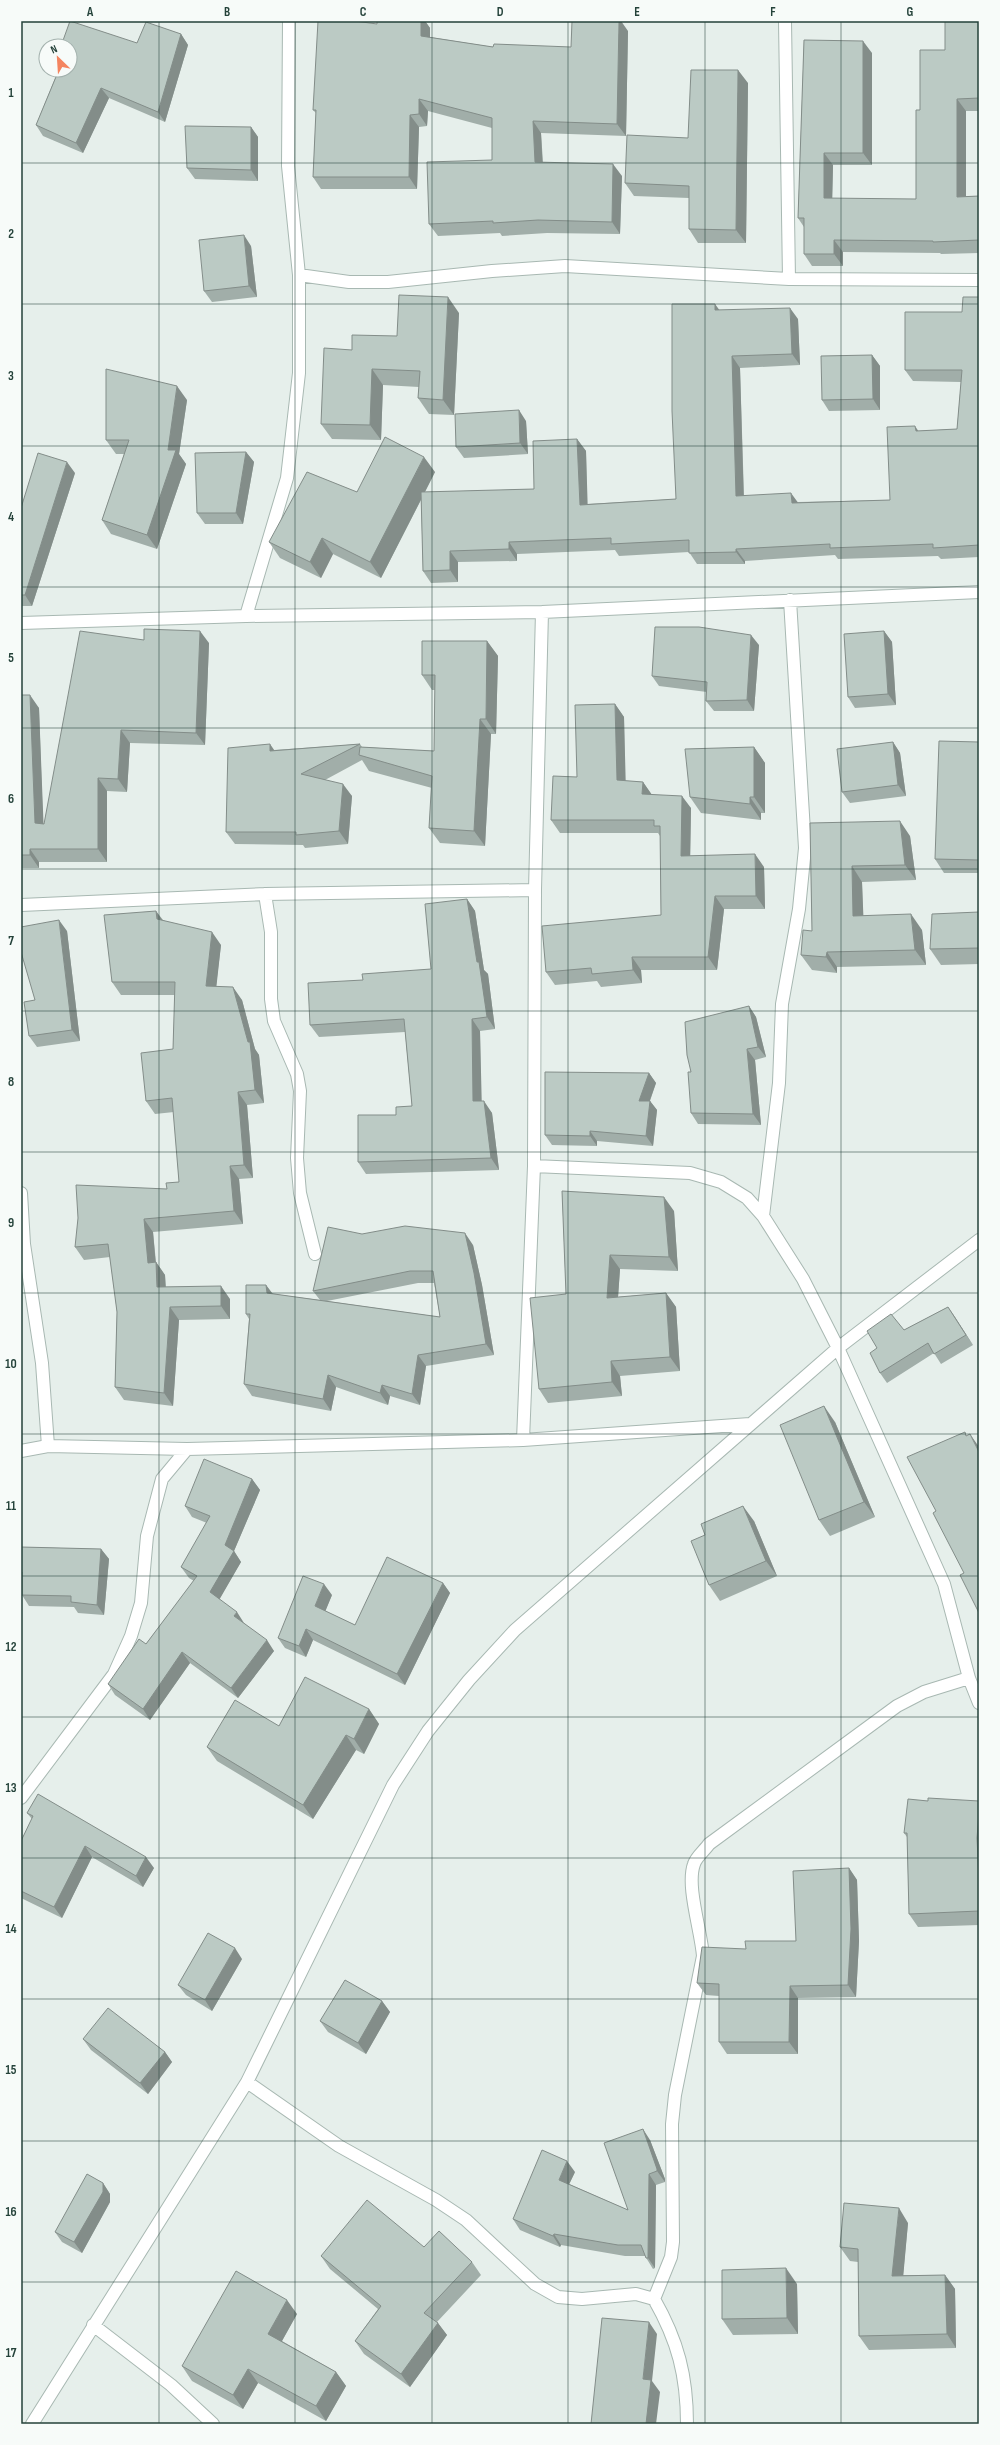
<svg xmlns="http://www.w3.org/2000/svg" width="1000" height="2445" font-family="'Sofia Sans Condensed',sans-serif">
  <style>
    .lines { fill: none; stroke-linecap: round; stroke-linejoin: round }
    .street-casing { stroke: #a8b8b2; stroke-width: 14 }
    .street { stroke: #fff; stroke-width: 12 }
    .wall { fill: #a1aea9; fill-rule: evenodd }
    .shaded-wall { fill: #838d89 }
    .building { fill: #bbcac4; stroke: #838d89 }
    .grid { fill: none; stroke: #24423a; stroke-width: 1; stroke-opacity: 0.55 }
    .neatline { fill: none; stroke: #24423a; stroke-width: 1.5 }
    .grid-label { font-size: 13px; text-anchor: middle; font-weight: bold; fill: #24423a }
  </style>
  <rect width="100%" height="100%" fill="#e6efeb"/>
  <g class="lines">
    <defs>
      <path id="street" d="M785 21 789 279
        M299 275 349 282H388L492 271 565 266 789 279 979 280
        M246 616 287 478 299 373V275L288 166 289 21
        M21 623 246 616 542 612 979 592
        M265 894 271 932V999L274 1021 297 1074 300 1091 297 1158 300 1193 315 1254
        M21 905 265 894 535 890
        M534 1166 690 1173 721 1182 747 1198 763 1216 803 1279 838 1348 944 1584 969 1678 979 1703
        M21 1193 24 1244 42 1363 48 1446
        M763 1216 779 1083 782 1004 799 909 805 848 790 600
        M523 1440 534 1166 535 890 542 612
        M21 1451 48 1446 187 1449 523 1440 750 1424
        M21 1798 114 1674 131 1636 141 1603 147 1536 162 1479 187 1449
        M247 2082 339 2146 436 2200 466 2220 535 2284 558 2297 582 2299 636 2294 654 2299C678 2341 687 2376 687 2424
        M654 2299 671 2257 673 2242 672 2124 675 2095 703 1956C701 1930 686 1886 694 1864 696 1857 705 1850 709 1844L897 1706 924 1692 969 1678
        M93 2325 171 2385 213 2424
        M32 2424 247 2082 393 1785 428 1731 469 1680 515 1630 838 1348 979 1240"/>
    </defs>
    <use href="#street" class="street-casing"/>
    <use href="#street" class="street"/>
  </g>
  <path class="wall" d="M377 21H425L430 28V37L493 47H571L628 31 626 136 541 133 543 162 622 176 620 234 547 233 502 236 500 233 438 236 429 224 492 160V128L428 111 427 126 419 127 417 189H321L313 177 316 113 313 110 377 24Z
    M979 21V111H966V196H979V253L941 254 940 253 843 252V266H812L804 254V227L798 218 804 40 872 53V165H833L832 199H916L920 110 945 50Z
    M181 34 188 45 165 122 109 98 83 153 43 136 36 125 56 76 52 70 137 43Z
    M748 83 746 243H698L689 229V198L634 196 625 183 688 138Z
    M251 127 258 137V181L195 179 187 168Z
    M251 246 257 297 212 302 204 291Z
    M979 297V557L941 559 938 556 838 559 835 555 745 561V564H697L689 552 619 556 615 550 517 554V561L458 562V582L431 583 423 571 421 500 381 578 333 554 321 578 280 558 269 542 357 492 435 472 425 492 534 489 577 439 586 451 587 504 676 499 719 310 798 319 800 365 740 368 744 496 798 502 890 500 919 431 957 429 961 382 913 381 905 370 962 312Z
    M459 313 454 415 429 414 418 398 419 387 383 385 381 440 332 439 321 424 352 350 397 336Z
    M872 355 880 366V410L829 411 822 400Z
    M187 400 179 454 186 464 157 549 111 534 102 520 124 454H116L106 440Z
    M526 421 528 454 464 458 456 447Z
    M246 452 254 462 243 524H205L197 513Z
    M75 473 32 606H21V508Z
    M884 631 892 642 896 705 855 708 848 697Z
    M144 640 209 643 205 745 130 743 127 792 107 791V862H39V868H21V695L39 708 43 824H44Z
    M487 641 498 656 496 734H491L485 846 440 843 429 828 432 788 369 771 362 760 325 780 352 796 348 844 305 848 303 845 235 844 226 832 274 750 360 744 362 747 434 751 435 690H432L422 675Z
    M759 645 754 711H714L706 701 707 692 659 686 652 676Z
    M615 704 624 717 625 781 643 782 652 795 691 808 690 856 764 867 765 909H724L717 970H641L642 983 601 987 597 981 555 985 546 972 661 915 660 836 658 833H560L551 820 577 777Z
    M893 742 900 753 906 796 850 803 842 792Z
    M979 742V873H944L935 859Z
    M754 747 765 763V813H761V820L701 813 690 797Z
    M810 823 910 836 916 880 862 882 863 916 922 930 926 965 837 967V973L812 970 801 955 812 931Z
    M467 899 475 911 484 970 488 974 495 1029 480 1031 481 1101 492 1113 499 1170 366 1174 358 1162 396 1115 412 1106 405 1032 319 1037 310 1025 363 980 431 969Z
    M156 911 163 920 221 945 216 986 242 1000 255 1049 259 1055 264 1103 247 1105 253 1178 239 1179 243 1224 153 1232 156 1262 165 1275 166 1287 230 1299V1319L179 1320 173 1406 124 1400 115 1387 117 1312 110 1257 84 1260 75 1247 167 1189 179 1182 174 1112 155 1114 146 1101 173 1049 175 995H121L112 982Z
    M979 912V964L941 965 930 949Z
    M67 931 80 1041 37 1047 29 1036 35 1000Z
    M749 1006 756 1017 766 1057 755 1060 761 1125 698 1124 691 1113V1072Z
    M649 1073 656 1083 650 1101 657 1110 653 1146 597 1141V1146L552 1145 545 1135Z
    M562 1191 674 1211 678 1271 620 1269 618 1297 666 1293 676 1307 680 1371 620 1376 622 1396 548 1403 539 1389 566 1294Z
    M362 1234 473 1245 482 1285 494 1355 426 1366 420 1405 390 1396 388 1405 336 1387 331 1411 252 1396 244 1384 249 1319 246 1314 266 1285 273 1294 320 1300 313 1291ZM418 1283H434L440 1317 327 1301Z
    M948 1307 973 1345 941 1364 934 1353 887 1383 880 1373 877 1348 904 1330Z
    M835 1422 875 1517 830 1536 819 1520Z
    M252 1479 260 1490 234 1551 241 1562 219 1599 244 1623 274 1651 238 1698 190 1663 150 1720 115 1695 108 1684 146 1644 194 1581 189 1578 181 1567 207 1523 192 1517 185 1506Z
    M754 1521 777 1576 720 1601 709 1585Z
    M21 1547 101 1549 109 1559 104 1615 78 1613 74 1607 29 1606 22 1595V1582H21Z
    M443 1583 450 1593 405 1685 313 1640 306 1657 285 1648 278 1638 332 1595 325 1611 355 1625Z
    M369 1709 379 1724 364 1754 356 1750 313 1819 217 1761 207 1747 279 1726Z
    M928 1801H979V1925L918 1927 909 1914 907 1837 904 1833Z
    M27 1813 154 1868 143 1887 92 1857 62 1918 21 1898V1841L32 1819Z
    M849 1868 857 1880 859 1941 856 1997 798 1998V2054H727L719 2042V1996L706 1995 697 1983 746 1949 796 1941Z
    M242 1959 212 2011 186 1995 178 1985Z
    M382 2001 390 2012 366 2054 328 2032 320 2021Z
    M83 2039 165 2052 172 2062 148 2094 91 2050Z
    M650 2140 665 2179V2182L656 2185 655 2268 653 2269 645 2256H625L561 2245 560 2247 520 2230 513 2219 575 2172 569 2184 628 2210Z
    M103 2183 110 2194V2202L82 2253 62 2242 55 2232Z
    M908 2223 903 2275H945L955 2289 956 2348 869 2350 859 2336 858 2262 850 2261 840 2247Z
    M424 2247 472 2262 481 2275 437 2322 447 2335 410 2387 364 2354 355 2341 378 2309 330 2269 321 2256Z
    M797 2284 798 2334 733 2335 722 2319Z
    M297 2314 282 2341 336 2372 346 2386 326 2421 258 2383 243 2409 192 2381 182 2366Z"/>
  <path class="shaded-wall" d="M421 21H425L430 28V48L421 36Z
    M619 21H621L628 31 626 136 617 124Z
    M181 34 188 45 165 122 158 112Z
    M863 41 872 53V165L863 153Z
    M738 70 748 83 746 243 736 230Z
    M101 88 109 98 83 153 76 143Z
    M419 99 428 111 427 126 419 114Z
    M957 99 966 111V209L957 197Z
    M410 115 419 127 417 189 409 177Z
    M533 121 541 133 543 174 535 162Z
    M251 127 258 137V181L251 170Z
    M824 153 833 165 832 210 824 198Z
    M613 164 622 176 620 234 612 222Z
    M244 235 251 246 257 297 249 286Z
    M834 240 843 252V266L834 254Z
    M448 297 459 313 454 415 443 400Z
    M715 304 723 315 715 310Z
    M790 308 798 319 800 365 792 354Z
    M872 355 880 366V410L873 399Z
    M732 356 740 368 744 508 736 496Z
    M372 369 383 385 381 440 370 425Z
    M177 386 187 400 179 454 186 464 157 549 147 535 168 450Z
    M519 410 526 421 528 454 520 443Z
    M915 426 923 438 916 431Z
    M577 439 586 451 588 516 580 505Z
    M246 452 254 462 243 524 236 513Z
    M424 457 435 472 381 578 370 562Z
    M67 462 75 473 32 606 25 595Z
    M791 493 799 504 792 503Z
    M322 538 333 554 321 578 310 562Z
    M509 542 517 554V561L509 549Z
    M736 549 745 561V564L736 552Z
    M450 551 458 562V582L450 570Z
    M200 631 209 643 205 745 196 733Z
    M884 631 892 642 896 705 888 694Z
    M751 635 759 645 754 711 747 700Z
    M487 641 498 656 496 734 486 719Z
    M30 695 39 708 44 836 35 823Z
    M615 704 624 717 626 793 617 780Z
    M480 719 491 734 485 846 474 831Z
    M121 730 130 743 127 792 118 779Z
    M893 742 900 753 906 796 898 785Z
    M270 744 279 757 270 751Z
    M754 747 765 763V813L754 797Z
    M98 778 107 791V862L98 849Z
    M643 782 652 795 642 794Z
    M343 784 352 796 348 844 339 831Z
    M979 793V821L978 820Z
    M682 796 691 808 690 869 681 856Z
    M750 797 761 813V820L750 804Z
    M900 821 910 836 916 880 905 865Z
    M30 849 39 862V868L30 855Z
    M755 854 764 867 765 909 756 896Z
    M852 866 862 882 864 931 853 916Z
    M715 896 724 909 717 970 708 957Z
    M467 899 475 911 484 970 488 974 495 1029 487 1017 477 962Z
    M156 911 165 924 157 919Z
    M911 914 922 930 926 965 915 950Z
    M59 920 67 931 80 1041 72 1030Z
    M212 932 221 945 215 999 206 986Z
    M827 952 837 967V973L826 957Z
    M632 957 641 970 642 983 633 970Z
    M233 987 242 1000 255 1049 259 1055 264 1103 255 1090 248 1042Z
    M749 1006 756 1017 766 1057 758 1047Z
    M472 1019 480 1031 482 1113 473 1101Z
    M747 1049 755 1060 761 1125 753 1114Z
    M649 1073 656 1083 646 1111 639 1101Z
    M238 1092 247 1105 253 1178 244 1165Z
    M484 1101 492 1113 499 1170 491 1158Z
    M650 1101 657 1110 653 1146 646 1136Z
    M590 1131 597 1141V1146L590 1136Z
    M230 1166 239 1179 243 1224 234 1211Z
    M664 1197 674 1211 678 1271 669 1257Z
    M144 1219 153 1232 156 1267V1262L165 1275 166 1300 157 1287 148 1263Z
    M465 1233 473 1245 482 1285 494 1355 486 1344Z
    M610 1255 620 1269 617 1312 607 1298Z
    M266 1285 274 1296 267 1293Z
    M221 1286 230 1299V1319L221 1306Z
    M666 1293 676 1307 680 1371 670 1357Z
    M170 1307 179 1320 173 1406 164 1393Z
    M948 1307 955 1317 973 1345 966 1335Z
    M418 1355 426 1366 420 1405 412 1394Z
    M611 1361 620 1376 622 1396 612 1382Z
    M328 1375 336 1387 331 1411 323 1399Z
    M382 1385 390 1396 388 1405 380 1393Z
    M824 1406 835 1422 875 1517 864 1502Z
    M970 1434 979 1447V1452Z
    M252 1479 260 1490 234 1551 241 1562 218 1602 210 1592 225 1545Z
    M743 1506 754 1521 777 1576 766 1561Z
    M101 1549 109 1559 104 1615 97 1605Z
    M443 1583 450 1593 405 1685 397 1674Z
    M324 1584 332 1595 323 1617 315 1606Z
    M237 1612 244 1623 234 1616Z
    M306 1629 313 1640 306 1657 299 1646Z
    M267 1640 274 1651 238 1698 231 1688Z
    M182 1652 190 1663 150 1720 143 1709Z
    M369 1709 379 1724 364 1754 354 1739Z
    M346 1735 356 1750 313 1819 303 1805Z
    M979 1813V1879L977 1838Z
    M85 1846 92 1857 62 1918 54 1907Z
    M146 1857 154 1868 143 1887 136 1876Z
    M849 1868 857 1880 859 1941 856 1997 848 1985Z
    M235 1948 242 1959 212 2011 205 2000Z
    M790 1986 798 1998V2054L789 2042Z
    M382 2001 390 2012 366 2054 358 2043Z
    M165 2052 172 2062 148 2094 140 2083Z
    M643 2129 650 2140 665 2179V2182L657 2171Z
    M567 2161 575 2172 566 2191 559 2180Z
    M649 2174 656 2185 655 2268 648 2258Z
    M103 2183 110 2194V2202L82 2253 74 2242Z
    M899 2208 908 2223 902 2290 892 2276Z
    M554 2234 561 2245 560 2247 553 2236Z
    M786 2268 797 2284 798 2334 787 2318Z
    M945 2275 955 2289 956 2348 947 2334Z
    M287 2300 297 2314 278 2348 268 2334Z
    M649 2322 657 2334 652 2381 660 2392 656 2424H646L643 2379Z
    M438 2323 447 2335 410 2387 401 2374Z
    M248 2369 258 2383 243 2409 233 2395Z
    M336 2372 346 2386 326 2421 316 2406Z"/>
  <path class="building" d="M70 21 137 43 146 22 181 34 158 112 101 88 76 143 36 125 58 72 53 70H70V46H61Z
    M318 21H355L377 24V21H421V36L493 47 494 44 571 47 572 21H619L617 124 533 121 535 162 613 164 612 222 538 220 493 223V221L429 224 427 162 492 160V118L419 99V114L410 115 409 177H313L316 110H313Z
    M945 21H979V98L957 99V197L979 196V240L933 242V241L834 240V254H804V218H798L804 40 863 41V153H824V198L916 199V110H920V50H945Z
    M691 70H738L736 230 689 229V186L625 183 627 135 688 138Z
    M185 126 251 127V170L187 168Z
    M244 235 249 286 204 291 199 240Z
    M399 295 448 297 443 400 418 398 420 371 372 369 370 425 321 424 324 348 352 350V335L397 336Z
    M963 297H979V545L933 548V544L830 548V544L736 549V552L689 553V540L611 544V538L509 542V549L450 551V570L423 571 421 492 534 489 533 441 577 439 580 505 676 499 672 411V304H715V310L790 308 792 354 732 356 736 496 791 493 792 503 890 500 887 427 915 426 916 431 957 429 962 370H905V312H962Z
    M872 355 873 399 822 400 821 356Z
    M106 369 177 386 168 450H176L147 535 102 520 129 440H106Z
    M519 410 520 443 456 447 455 414Z
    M385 437 424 457 370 562 322 538 310 562 269 542 307 472 357 492Z
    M246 452 236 513H197L195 453Z
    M38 453 67 462 25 595H21V508Z
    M655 627H699L751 635 747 700 706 701 707 682 652 676Z
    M144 629 200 631 196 733 121 730 118 779 98 778V849H30V855H21V695H30L35 823 44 824 80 631 144 640Z
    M884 631 888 694 848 697 844 634Z
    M422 641H487L486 719H480L474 831 429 828 432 776 359 755 360 747 434 751 435 675H422Z
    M615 704 617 780 643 782 642 794 682 796 681 856 755 854 756 896H715L708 957H632L633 970 592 974 591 968 546 972 542 926 661 915 660 826H654V820H551L553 776 577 777 575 705Z
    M939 741 979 742V793L978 820H979V860L935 859Z
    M893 742 898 785 842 792 837 749Z
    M270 744V751L360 744 301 774 343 784 339 831 296 835V832H226L228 748Z
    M754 747V797H750V804L690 797 685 749Z
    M900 821 905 865 852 866 853 916 911 914 915 950 827 952 826 957 801 955 803 930 812 931 810 823Z
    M467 899 477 962H479L487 1017 472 1019 473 1101H484L491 1158 358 1162V1115H396V1107L412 1106 404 1019 310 1025 308 983 363 980 362 974 431 969 425 904Z
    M156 911 157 919 212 932 206 986 233 987 248 1042H250L255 1090 238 1092 244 1165 230 1166 234 1211 144 1219 148 1263 156 1262 157 1287 221 1286V1306L170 1307 164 1393 115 1387 117 1312 108 1244 75 1247 78 1218 76 1185 167 1189 166 1183 179 1182 172 1098 146 1101 141 1053 173 1049 175 982H112L104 915Z
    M979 912V948L930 949 932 914Z
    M59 920 72 1030 29 1036 24 1002 35 1000 21 952V927Z
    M749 1006 758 1047 747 1049 753 1114 691 1113 688 1072H691L687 1055 685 1022Z
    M545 1072 649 1073 639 1101H650L646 1136 590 1131V1136L545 1135Z
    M562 1191 664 1197 669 1257 610 1255 607 1298 666 1293 670 1357 611 1361 612 1382 539 1389 530 1298 566 1294Z
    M405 1226 465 1233 474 1273 486 1344 418 1355 412 1394 382 1385 380 1393 328 1375 323 1399 244 1384 250 1314H246V1285H266L267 1293 440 1317 433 1271H410L313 1291 328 1227 362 1234Z
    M948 1307 966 1335 934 1354 928 1343 880 1373 870 1353 877 1348 867 1331 891 1314 904 1330Z
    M824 1406 864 1502 819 1520 780 1425Z
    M965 1432 966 1436 970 1434 979 1452V1613L960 1575 964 1573 933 1513 936 1511 907 1457Z
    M204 1459 252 1479 225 1545 234 1551 210 1592 237 1612 234 1616 267 1640 231 1688 182 1652 143 1709 108 1684 139 1639 146 1644 197 1576 181 1567 210 1516 185 1506Z
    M743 1506 766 1561 709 1585 691 1541 705 1535 701 1524Z
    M21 1547 101 1549 97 1605 71 1602V1596L22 1595V1572H21Z
    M387 1557 443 1583 397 1674 306 1629 299 1646 278 1638 303 1576 324 1584 315 1606 355 1625Z
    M305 1677 369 1709 354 1739 346 1735 303 1805 207 1747 235 1700 279 1726Z
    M38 1794 146 1857 136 1876 85 1846 54 1907 21 1891V1841L33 1816 27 1813Z
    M928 1798 979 1801V1813L977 1838 979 1879V1911L909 1914 907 1833H904L908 1799 928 1801Z
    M849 1868 851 1929 848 1985 790 1986 789 2042H719V1984L697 1983 702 1947 746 1949 745 1941H796L793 1871Z
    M208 1933 235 1948 205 2000 178 1985Z
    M345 1980 382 2001 358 2043 320 2021Z
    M108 2008 165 2052 140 2083 83 2039Z
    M643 2129 657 2169V2171L649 2174 648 2258H646L641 2245H618L554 2234 553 2236 513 2219 542 2150 567 2161 559 2180 628 2210 604 2143Z
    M87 2174 103 2183V2192L74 2242 55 2232Z
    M367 2200 424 2247 439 2231 472 2262 424 2313 438 2323 401 2374 355 2341 381 2306 321 2256Z
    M844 2203 899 2208 892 2276 945 2275 947 2334 859 2336 858 2249 840 2247Z
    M786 2268 787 2318 722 2319V2270Z
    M236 2271 287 2300 268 2334 336 2372 316 2406 248 2369 233 2395 182 2366Z
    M602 2318 649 2322 643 2379 651 2380 646 2424H591Z"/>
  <path class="grid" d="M159 21V2424M295 21V2424M432 21V2424M568 21V2424M705 21V2424M841 21V2424M21 163H979M21 304H979M21 446H979M21 587H979M21 728H979M21 869H979M21 1011H979M21 1152H979M21 1293H979M21 1434H979M21 1576H979M21 1717H979M21 1858H979M21 1999H979M21 2141H979M21 2282H979"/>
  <rect width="1000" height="2445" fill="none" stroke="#f7fbf9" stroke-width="44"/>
  <g transform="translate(58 58) rotate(335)"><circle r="19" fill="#f7fbf9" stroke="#a3b1ad"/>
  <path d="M0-3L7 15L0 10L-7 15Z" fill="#f4845f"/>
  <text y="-6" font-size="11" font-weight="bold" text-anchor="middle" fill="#24423a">N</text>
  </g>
  <rect x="22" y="22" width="956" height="2401" class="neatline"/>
  <g class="grid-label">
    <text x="90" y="16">A</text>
    <text x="227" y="16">B</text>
    <text x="363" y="16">C</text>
    <text x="500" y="16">D</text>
    <text x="637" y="16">E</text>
    <text x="773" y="16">F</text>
    <text x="910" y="16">G</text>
    <text x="11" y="97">1</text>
    <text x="11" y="238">2</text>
    <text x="11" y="380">3</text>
    <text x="11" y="521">4</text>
    <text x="11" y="662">5</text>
    <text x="11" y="803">6</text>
    <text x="11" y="945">7</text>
    <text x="11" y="1086">8</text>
    <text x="11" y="1227">9</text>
    <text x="11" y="1368">10</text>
    <text x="11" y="1510">11</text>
    <text x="11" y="1651">12</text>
    <text x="11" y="1792">13</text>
    <text x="11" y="1933">14</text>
    <text x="11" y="2074">15</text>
    <text x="11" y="2216">16</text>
    <text x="11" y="2357">17</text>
  </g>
</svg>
